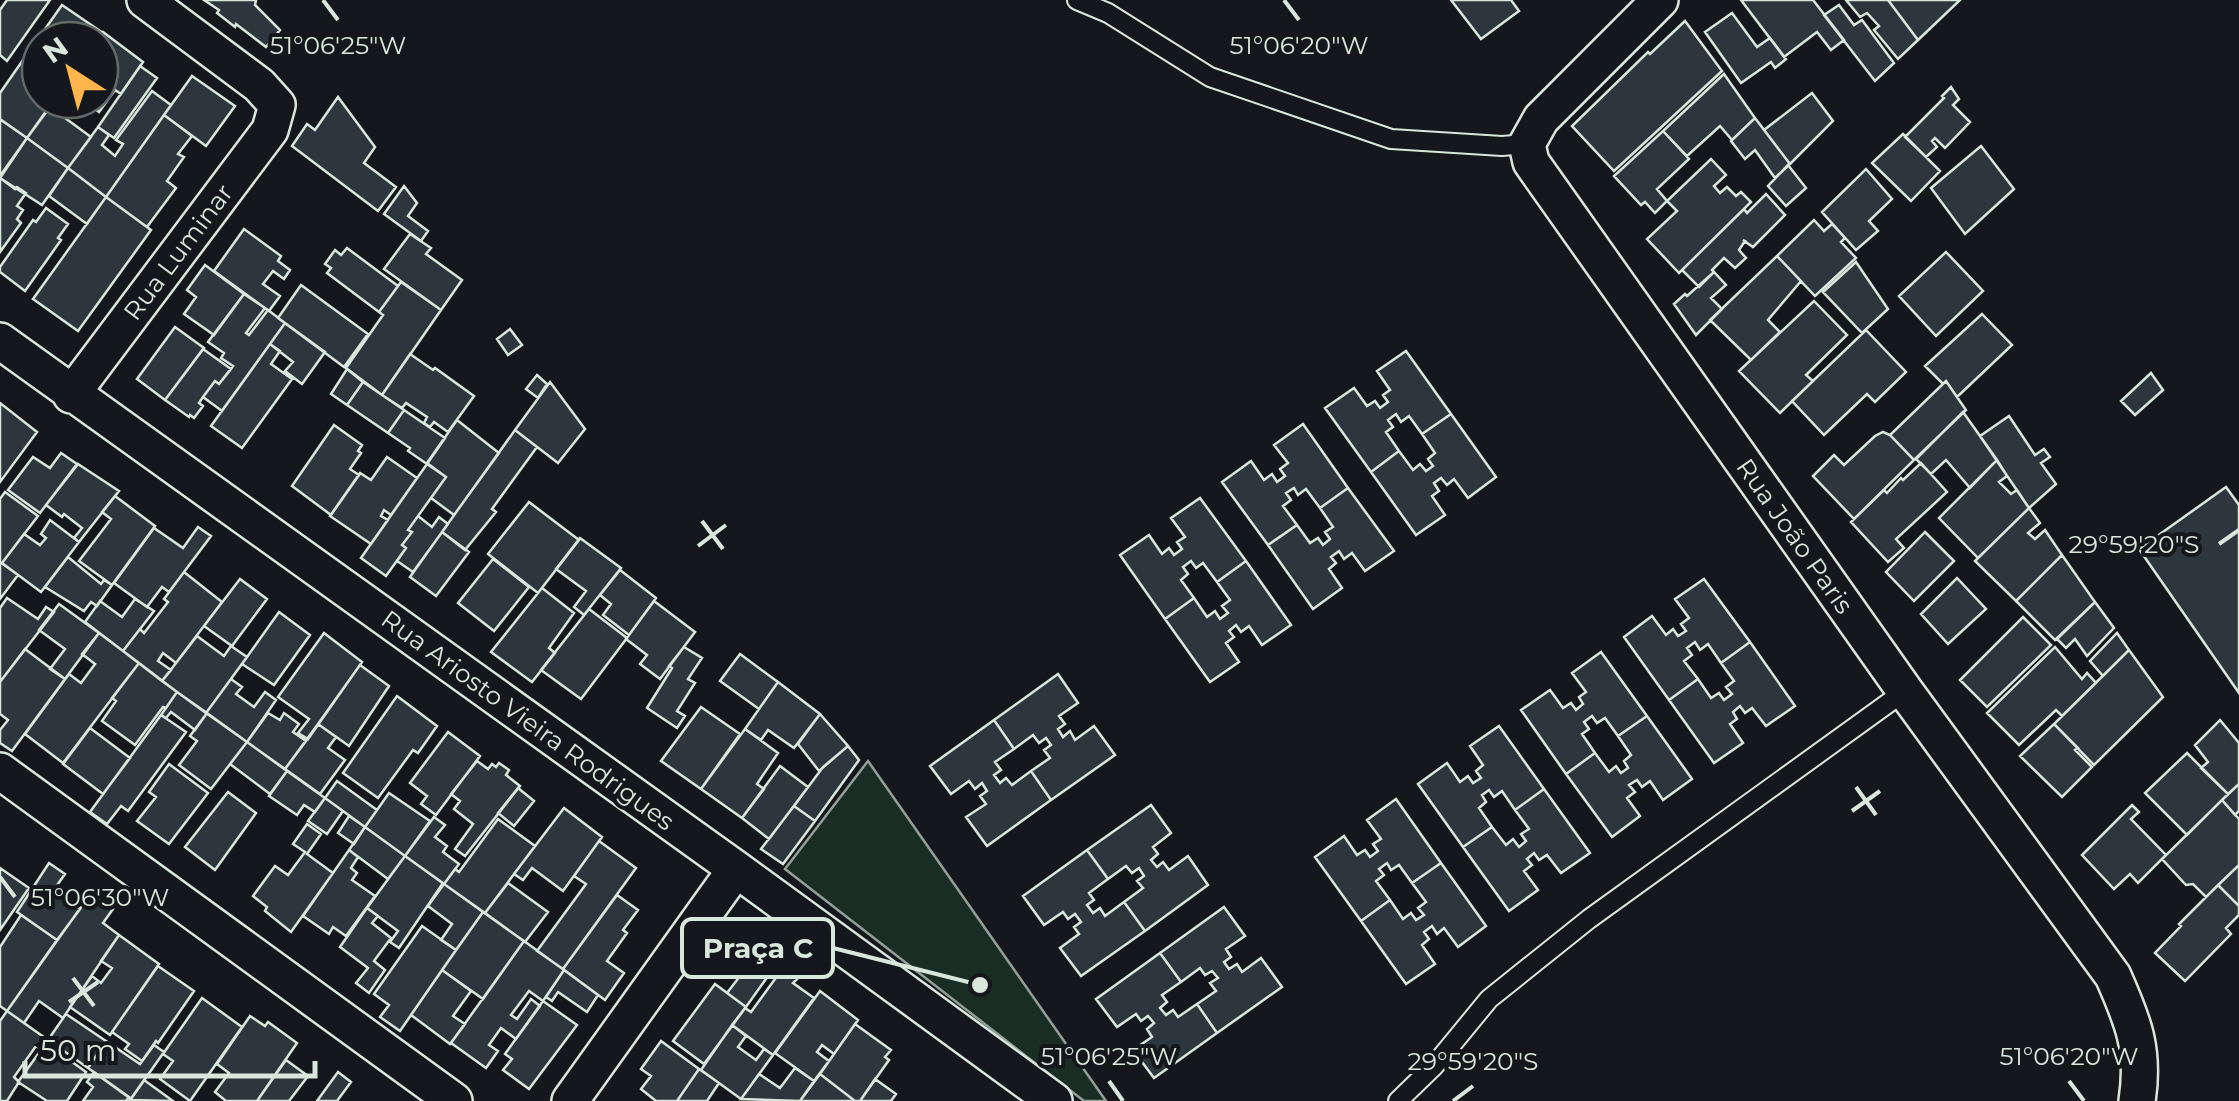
<svg xmlns="http://www.w3.org/2000/svg" width="2239" height="1101" font-family="Montserrat,sans-serif">
  <style>
    .green { fill: #1a2d24; stroke: #939e99; stroke-width: 2.5 }
    .building { fill: #2c363c; stroke: #d8e6dc; stroke-width: 2.5 }
    .lines { fill: none; stroke-linecap: round; stroke-linejoin: round }
    .lane-casing { stroke: #d8e6dc; stroke-width: 22 }
    .street-casing { stroke: #d8e6dc; stroke-width: 40 }
    .lane { stroke: #14181c; stroke-width: 18 }
    .street { stroke: #14181c; stroke-width: 35 }
    .ticks { fill: none; stroke: #d8e6dc; stroke-width: 4 }
    .labels { text-anchor: middle; dominant-baseline: central; stroke-width: 8; stroke-linejoin: round; paint-order: stroke }
    .street-label { font-size: 25px; fill: #d8e6dc; stroke: #14181c }
    .ticks-label { font-size: 25px; text-anchor: middle; fill: #d8e6dc; stroke: #14181c; stroke-width: 8; stroke-linejoin: round; paint-order: stroke }
    .leader { fill: none; stroke: #d8e6dc; stroke-width: 4 }
    .callout-dot { fill: #d8e6dc; stroke: #14181c; stroke-width: 4 }
    .callout { fill: #14181c; stroke: #d8e6dc; stroke-width: 4 }
    .callout-label { font-size: 28px; text-anchor: middle; font-weight: bold; fill: #d8e6dc }
  </style>
  <rect width="100%" height="100%" fill="#14181c"/>
  <path class="green" d="M868 761 1106 1101H1084L785 869Z"/>
  <path class="building" d="M7 0H50L7 61 0 55V10Z
    M204 0H256L255 5 280 30 266 47 236 24 235 27 217 13 219 10Z
    M1451 0H1511L1519 11 1481 39Z
    M1741 0H1813L1844 40 1831 50 1817 32 1784 57Z
    M1846 0H1888L1918 40 1898 59 1874 30 1879 26 1867 13 1860 17Z
    M1888 0H1960L1918 40Z
    M62 5 103 33 97 40H40V55L31 49Z
    M1839 5 1854 25 1862 20 1894 63 1875 81 1824 15Z
    M1732 13 1757 47 1770 38 1786 59 1775 68 1771 62 1741 83 1705 32Z
    M1685 21 1722 71 1614 171 1572 126 1648 52 1650 54Z
    M103 32 143 62 121 94 115 90 99 112 85 102 75 114 56 100H100V40H97Z
    M23 60 35 68 40 61V100H54L27 138 0 119V93Z
    M140 66 157 78 114 138 98 127Z
    M1724 74 1755 118 1732 140 1720 126 1687 156 1663 131Z
    M192 76 235 106 206 146 164 115Z
    M1951 87 1959 99 1953 105 1970 122 1945 148 1935 138 1932 141 1937 147 1926 157 1905 137 1944 98 1942 96Z
    M152 91 171 105 106 197 68 168 98 127 109 135 102 145 115 156 123 144 116 140Z
    M1812 93 1833 121 1790 164 1764 130Z
    M338 97 375 147 364 163 396 187 378 211 292 146 307 124 315 130Z
    M50 107 91 137 68 168 27 138Z
    M164 115 192 136 178 154 184 157 167 181 176 188 147 227 106 197Z
    M1755 118 1790 164 1775 178 1755 150 1745 159 1731 141Z
    M1 120 27 138 0 176V121Z
    M1663 131 1689 159 1657 189 1667 201 1655 213 1645 202 1641 205 1614 176Z
    M1903 134 1940 171 1911 201 1872 163Z
    M27 138 68 168 42 205 0 178Z
    M1981 146 2014 189 1965 234 1931 188Z
    M1711 159 1726 175 1714 186 1720 193 1727 187 1736 196 1741 192 1751 202 1679 273 1647 239 1677 211 1667 201Z
    M1788 165 1806 188 1786 206 1768 186Z
    M68 168 106 197 87 224 49 196Z
    M1866 169 1892 199 1869 221 1878 231 1856 250 1822 212Z
    M0 178 15 189 17 187 26 193 17 206 23 210 17 219 21 223 0 252Z
    M404 186 417 203 408 216 428 231 421 241 384 214Z
    M1766 194 1785 215 1753 247 1743 240 1745 241 1739 250 1746 258 1735 268 1724 258 1712 270 1714 272 1699 287 1682 270 1744 209 1747 213Z
    M106 197 151 230 78 331 33 299Z
    M46 208 68 224 58 238 61 240 25 291 0 272V267L33 220 36 222Z
    M1814 220 1824 231 1832 224 1845 238 1841 242 1856 258 1815 296 1777 256Z
    M244 229 281 256 278 261 290 270 284 279 273 271 263 284 280 296 269 311 214 271Z
    M410 234 431 248 426 254 462 280 441 310 384 269Z
    M347 248 398 286 379 312 327 273 331 268 325 264 335 250 341 255Z
    M1946 252 1983 291 1936 336 1899 296Z
    M1777 256 1801 281 1768 320 1780 332 1751 360 1710 320Z
    M1856 262 1888 309 1862 333 1823 292Z
    M205 265 244 294 214 335 184 314 196 297 187 290Z
    M1714 272 1726 285 1711 298 1722 309 1696 335 1674 304 1685 294 1687 296Z
    M401 282 441 310 382 395 346 368 383 315 379 312Z
    M301 285 368 334 344 367 278 318Z
    M244 294 265 308 246 333 249 335 268 310 285 323 222 411 203 397 215 381 219 384 233 366 221 358 224 353 208 342Z
    M1814 301 1847 335 1806 375 1813 381 1780 413 1739 371Z
    M1982 314 2012 345 1957 397 1946 381 1943 384 1925 366Z
    M285 323 325 352 302 384 285 371 293 362 270 344Z
    M175 327 204 348 165 400 137 379Z
    M510 329 522 345 508 355 497 339Z
    M1866 330 1906 372 1875 402 1867 394 1824 435 1792 401Z
    M270 344 280 351 271 364 292 379 242 448 211 426Z
    M203 349 231 369 219 384 215 381 203 397 199 403 203 406 194 418 190 415 189 417 165 400Z
    M1406 351 1451 414 1422 434 1409 416 1401 422 1396 414 1388 420 1393 427 1386 432 1399 451 1371 472 1325 408 1354 388 1367 406 1375 401 1380 408 1388 402 1383 395 1390 390 1377 371Z
    M410 354 433 370 435 368 474 396 448 432 434 422 430 427 424 423 427 417 406 403 402 408 382 395Z
    M347 369 363 382 347 405 331 394Z
    M2151 373 2163 390 2135 415 2121 401Z
    M537 375 547 384 538 398 526 389Z
    M1946 381 1966 410 1914 460 1890 435Z
    M363 382 404 410 388 433 347 405Z
    M550 382 585 429 558 463 515 430Z
    M0 403 37 432 0 482Z
    M404 410 445 438 427 464 408 451 410 448 388 433Z
    M1963 412 1997 460 1970 488 1946 460 1931 474 1916 459Z
    M1451 414 1496 477 1468 498 1454 479 1447 485 1441 478 1434 483 1439 491 1432 496 1445 515 1416 535 1371 472 1399 451 1413 470 1420 464 1426 471 1433 466 1428 459 1435 453 1422 434Z
    M2009 416 2035 455 2044 449 2050 457 2041 463 2056 484 2029 508 1980 436Z
    M457 420 499 453 454 515 431 498 446 477 427 463Z
    M1303 424 1348 488 1320 508 1306 489 1298 495 1294 488 1286 493 1291 500 1283 506 1297 525 1268 545 1222 482 1251 461 1264 480 1272 474 1277 482 1285 476 1280 469 1288 463 1274 445Z
    M334 425 362 445 358 451 361 453 350 469 359 475 331 515 292 486Z
    M515 430 537 447 492 509 496 512 465 550 442 532Z
    M1883 432 1890 435 1914 460 1854 519 1813 476 1834 455 1844 465 1875 436Z
    M61 453 77 464 40 513 8 490 33 457 50 468Z
    M387 457 417 478 391 515 384 510 381 516 388 520 371 544 330 516 360 473 371 480Z
    M1997 460 2007 476 1999 482 2011 494 2017 490 2029 508 1978 558 1939 518Z
    M1921 463 1947 492 1896 539 1904 548 1888 562 1851 522 1884 490 1887 493 1901 478 1903 480Z
    M78 464 119 491 79 542 74 538 82 528 64 514 62 517 46 505Z
    M427 464 446 477 408 530 412 532 402 545 406 548 386 576 361 558Z
    M2226 487 2239 505V693L2139 549Z
    M1348 488 1394 551 1365 571 1352 553 1344 559 1339 551 1331 557 1336 563 1329 569 1342 588 1313 609 1268 545 1297 525 1310 543 1318 538 1323 545 1330 539 1325 532 1333 527 1320 508Z
    M5 492 38 516 2 563 0 562V499Z
    M115 496 155 526 112 585 79 561 111 519 102 512Z
    M1200 498 1246 561 1217 582 1203 563 1196 568 1191 561 1183 567 1188 574 1181 580 1194 598 1165 619 1120 555 1149 535 1162 554 1169 548 1174 555 1182 549 1177 542 1185 537 1171 518Z
    M529 502 579 540 538 593 488 554Z
    M2029 508 2040 523 2028 533 2035 539 2045 530 2062 555 2016 601 1975 561Z
    M418 516 432 527 439 517 448 524 413 572 397 561 406 548 402 545 412 532 408 530Z
    M50 520 79 542 41 592 2 563 24 534 40 545 46 538 41 534Z
    M198 527 211 536 169 592 162 587 147 607 114 583 154 528 183 548Z
    M442 532 469 552 436 596 410 577Z
    M1925 532 1954 561 1914 601 1886 572Z
    M580 538 621 568 584 615 574 607 586 591 556 569Z
    M2062 555 2095 602 2055 640 2016 601Z
    M68 557 101 584 104 580 112 585 97 606 91 602 84 611 45 587Z
    M493 559 529 587 494 631 458 603Z
    M1246 561 1291 625 1262 645 1249 626 1241 632 1236 625 1229 631 1234 637 1226 643 1239 662 1210 682 1165 619 1194 598 1207 617 1215 611 1220 619 1228 613 1222 606 1230 600 1217 582Z
    M0 562 18 575 0 599Z
    M620 570 656 598 629 635 603 615 611 604 600 595Z
    M184 572 222 602 176 663 163 653 158 661 171 670 162 681 123 651 140 629 144 633 168 602 164 599Z
    M1957 578 1986 609 1948 644 1921 614Z
    M240 579 267 599 232 646 204 626Z
    M1704 579 1750 642 1721 663 1708 644 1700 650 1695 642 1687 648 1692 655 1684 661 1698 679 1669 700 1624 637 1652 616 1666 635 1673 629 1678 636 1686 631 1681 624 1689 618 1675 599Z
    M542 588 574 613 549 648 555 653 532 682 491 652Z
    M7 598 38 619 46 607 54 612 0 682V608Z
    M135 599 154 611 123 651 85 622 100 601 122 617Z
    M654 601 695 632 660 679 640 664 647 655 626 639Z
    M2095 602 2114 628 2087 656 2075 639 2066 648 2057 639Z
    M59 604 99 633 65 679 50 669 65 649 39 630Z
    M589 609 627 638 581 699 541 670Z
    M279 612 310 635 274 685 242 664Z
    M2023 617 2051 645 1987 707 1960 680Z
    M99 633 139 663 63 763 25 734 69 674 81 683 95 664 82 654Z
    M324 633 362 662 308 739 298 733 309 719 278 697Z
    M2117 633 2129 650 2103 676 2090 661Z
    M197 636 224 656 231 646 247 657 206 713 162 681Z
    M1750 642 1795 706 1766 726 1752 708 1745 713 1740 706 1733 712 1737 719 1730 724 1743 743 1714 763 1669 700 1698 679 1711 698 1719 693 1724 700 1732 694 1726 687 1734 681 1721 663Z
    M684 647 702 658 688 679 695 683 677 711 685 716 677 728 647 708 672 668 669 666Z
    M2055 647 2082 679 2087 673 2096 683 2062 716 2056 710 2019 745 1987 713Z
    M25 649 65 679 12 751 0 743V730L8 720 0 714V682Z
    M2129 650 2163 697 2094 765 2054 724Z
    M1601 652 1647 716 1618 736 1605 718 1597 723 1592 716 1584 722 1589 729 1582 734 1595 753 1566 774 1521 710 1550 690 1563 708 1571 703 1576 710 1583 704 1579 697 1586 692 1572 673Z
    M740 654 778 682 759 709 720 681Z
    M139 663 177 692 166 708 163 707 135 745 102 721 116 701 112 698Z
    M360 665 389 686 349 746 318 724Z
    M1058 674 1078 703 1059 716 1065 724 1058 729 1063 737 1070 731 1075 740 1094 726 1115 755 1051 800 1031 771 1050 758 1044 750 1051 745 1046 738 1039 743 1033 735 1014 749 994 720Z
    M231 679 242 687 236 694 254 707 265 692 276 700 247 742 206 713Z
    M778 682 820 714 794 748 768 730 761 740 745 729Z
    M177 692 207 713 195 730 171 712 166 718 161 715Z
    M397 696 437 726 418 753 413 750 378 798 343 773Z
    M701 707 740 734 701 789 661 761Z
    M207 713 247 742 211 789 179 765 197 741 190 736Z
    M268 713 280 720 284 713 299 724 293 732 306 741 285 769 247 742Z
    M820 714 848 746 819 771 798 744Z
    M161 715 186 732 128 811 121 806 107 824 90 812Z
    M1647 716 1692 779 1663 800 1650 781 1642 787 1637 780 1629 785 1635 792 1627 798 1640 816 1612 837 1566 774 1595 753 1609 772 1616 766 1621 773 1628 768 1624 761 1631 755 1618 736Z
    M994 720 1014 749 995 762 1001 770 994 775 1000 783 1006 778 1012 785 1031 771 1051 800 987 846 966 817 986 804 980 796 987 791 982 783 975 789 969 781 951 794 930 766Z
    M2220 720 2239 743V784L2228 794 2201 768 2208 762 2195 745Z
    M318 724 336 737 328 748 345 760 320 794 285 769Z
    M2054 724 2078 748 2075 750 2092 767 2062 797 2020 756Z
    M1499 726 1544 789 1515 810 1502 791 1494 797 1489 790 1482 795 1486 802 1479 808 1492 827 1463 847 1418 784 1447 763 1460 782 1468 776 1473 783 1481 778 1476 771 1483 765 1470 746Z
    M90 728 130 758 103 794 63 764Z
    M745 729 778 753 757 784 764 789 742 818 701 789Z
    M448 732 480 756 436 815 421 804 427 796 410 783Z
    M247 742 287 771 270 794 230 764Z
    M848 746 859 760 815 821 794 806 823 767Z
    M2187 753 2228 794 2187 835 2145 793Z
    M477 761 488 769 492 764 496 767 499 763 509 770 506 775 520 786 465 856 455 849 473 824 454 809 460 801 451 794Z
    M169 764 208 793 169 844 137 821 156 797 149 792Z
    M780 766 808 787 769 839 742 818Z
    M287 771 325 798 315 812 304 805 297 815 269 796Z
    M337 781 377 810 365 827 325 798Z
    M2239 784V811L2235 815 2222 800Z
    M518 788 534 801 514 826 498 813Z
    M1544 789 1590 853 1561 873 1547 855 1539 860 1534 853 1527 859 1532 865 1524 871 1538 890 1509 911 1463 847 1492 827 1506 845 1513 839 1519 847 1526 841 1521 834 1529 829 1515 810Z
    M228 792 256 813 215 870 185 847Z
    M389 793 430 821 405 856 365 827Z
    M325 798 343 811 327 834 308 821Z
    M1396 799 1441 863 1412 883 1399 865 1391 870 1387 863 1379 869 1384 875 1376 881 1390 900 1361 921 1315 857 1344 836 1357 855 1365 850 1370 857 1378 851 1373 844 1381 839 1367 820Z
    M2222 800 2239 819V865L2206 897 2193 884 2186 885 2162 859Z
    M1151 805 1171 833 1153 847 1158 854 1151 860 1157 867 1163 862 1169 870 1188 856 1208 885 1145 931 1124 902 1143 888 1137 881 1144 876 1139 868 1132 873 1126 866 1108 879 1087 850Z
    M2132 805 2139 812 2131 819 2166 855 2138 883 2130 874 2114 889 2082 855Z
    M794 806 815 821 783 864 761 849Z
    M564 808 602 837 563 891 532 868 523 880 514 874Z
    M349 816 365 827 354 844 338 833Z
    M434 817 445 825 435 837 447 846 443 852 459 864 444 884 405 856Z
    M498 819 535 846 485 913 444 884 455 869 459 872Z
    M307 824 321 834 307 854 333 873 291 932 265 911 267 907 253 896 275 866 288 875 305 852 293 844Z
    M365 827 405 856 388 879 349 850Z
    M599 841 636 868 563 969 537 951 586 884 574 876Z
    M349 850 358 857 351 868 357 873 352 880 375 896 346 936 333 927 329 934 303 916Z
    M1087 850 1108 879 1089 893 1094 900 1087 905 1093 913 1100 908 1105 916 1124 902 1145 931 1081 976 1060 948 1079 934 1074 927 1081 922 1075 914 1068 919 1063 912 1044 925 1023 896Z
    M405 856 443 883 399 948 390 942 398 931 367 908Z
    M49 863 65 874 53 891 80 909 57 940 17 912Z
    M1441 863 1486 926 1458 947 1444 928 1437 934 1432 926 1424 932 1429 939 1422 945 1435 964 1406 984 1361 921 1390 900 1403 919 1411 913 1416 920 1424 915 1418 908 1426 902 1412 883Z
    M2239 865V906L2218 885Z
    M0 868 29 888 0 930Z
    M508 883 548 912 525 942 485 913Z
    M444 884 483 912 456 950 441 940 452 924 428 906Z
    M2218 885 2239 906V915L2226 928 2231 934 2185 981 2155 953 2181 926 2179 924Z
    M91 893 113 909 103 923 119 935 63 1018 39 1001 24 1023 7 1011Z
    M617 895 638 910 623 930 627 933 607 961 624 973 605 1000 563 969Z
    M1224 907 1245 936 1226 949 1231 957 1224 962 1229 969 1237 964 1242 972 1261 958 1282 987 1217 1033 1197 1004 1216 991 1210 983 1218 978 1212 971 1205 975 1200 968 1181 982 1160 953Z
    M367 908 378 916 372 923 391 938 374 961 385 970 369 993 356 983 368 968 340 947Z
    M483 912 524 941 483 999 442 970Z
    M21 915 57 940 7 1011 0 1006V947Z
    M422 926 456 950 400 1031 380 1017 389 1005 374 994Z
    M119 935 159 964 110 1035 70 1007 92 976 101 983 112 968 101 961Z
    M524 941 564 970 543 1001 529 991 511 1015 517 1019 531 999 540 1006 516 1039 501 1028 489 1045 498 1051 486 1068 451 1043Z
    M749 951 773 969 746 1007 727 993 744 971 737 965Z
    M1160 953 1181 982 1162 995 1167 1002 1160 1008 1166 1015 1173 1010 1178 1017 1197 1004 1217 1033 1154 1078 1133 1050 1152 1037 1147 1029 1154 1023 1148 1016 1141 1021 1136 1014 1117 1027 1096 999Z
    M158 966 194 991 158 1043 156 1041 142 1061 125 1049 129 1044 112 1032Z
    M783 968 797 979 793 983 814 998 773 1055 732 1025 745 1008 751 1012Z
    M442 970 471 991 453 1016 465 1024 450 1044 411 1015Z
    M564 970 598 995 587 1012 558 992 552 1001 546 997Z
    M715 984 746 1007 704 1064 673 1041Z
    M820 991 858 1020 834 1054 822 1045 817 1052 829 1061 814 1081 775 1053Z
    M202 998 242 1027 190 1101 160 1079 173 1061 163 1054Z
    M543 1001 577 1025 529 1089 503 1070 512 1059 505 1054Z
    M7 1011 48 1040 41 1049 36 1046 14 1077 19 1082 7 1101H0V1021Z
    M66 1014 106 1041 88 1068 48 1040Z
    M250 1016 265 1026 268 1022 297 1043 257 1101H226L215 1092 229 1073 217 1064Z
    M855 1024 891 1050 885 1057 889 1060 860 1101H855L820 1074Z
    M732 1025 746 1036 738 1047 756 1060 764 1049 773 1055 741 1099 701 1070Z
    M106 1041 140 1064 154 1045 164 1052 131 1099 88 1068Z
    M661 1041 699 1069 677 1101H656L641 1089 651 1076 641 1069Z
    M46 1043 86 1072 67 1101H47L18 1082Z
    M286 1060 308 1076 289 1101H257Z
    M795 1068 814 1081 800 1101 741 1099 759 1074 780 1088Z
    M699 1069 719 1083 707 1101H677Z
    M94 1072 129 1097 126 1101H83L93 1087 87 1082Z
    M338 1072 351 1082 337 1101H317Z
    M820 1074 855 1101H800Z
    M875 1079 896 1094 891 1101H860Z
    M144 1080 173 1101 130 1100Z"/>
  <g class="lines">
    <defs>
      <path id="lane" d="M1077 0 1108 13 1210 77 1391 139 1502 146 1527 144
        M1398 1101 1434 1066 1489 999 1589 919 1905 691"/>
      <path id="street" d="M1660 0 1541 119 1527 144 1531 162 1905 691 2113 976C2133 1021 2145 1050 2137 1101
        M0 341 736 869 1054 1101
        M71 395 270 130 277 105 259 85 145 0
        M0 771 454 1101
        M570 1101 736 869"/>
    </defs>
    <use href="#lane" class="lane-casing"/>
    <use href="#street" class="street-casing"/>
    <use href="#lane" class="lane"/>
    <use href="#street" class="street"/>
  </g>
  <path class="ticks" d="M323 0 338 20M1284 0 1299 20M702 521 723 549M2219 544 2239 530M698 546 726 525M1856 787 1876 815M1852 811 1880 791M0 877 15 897M73 978 94 1006M69 1002 98 982M1109 1081 1123 1101M2069 1081 2084 1101M1453 1101 1473 1086"/>
  <g class="labels">
    <g class="street-label">
      <text transform="translate(178 252) rotate(-53)">Rua Luminar</text>
      <text transform="translate(1795 536) rotate(55)">Rua João Paris</text>
      <text transform="translate(528 720) rotate(36)">Rua Ariosto Vieira Rodrigues</text>
    </g>
  </g>
  <g class="ticks-label">
    <text x="338" y="54">51°06'25"W</text>
    <text x="1299" y="54">51°06'20"W</text>
    <text x="2134" y="553">29°59'20"S</text>
    <text x="100" y="906">51°06'30"W</text>
    <text x="1109" y="1065">51°06'25"W</text>
    <text x="2069" y="1065">51°06'20"W</text>
    <text x="1473" y="1070">29°59'20"S</text>
  </g>
  <path class="leader" d="M980 985L833 948"/>
  <circle class="callout-dot" cx="980" cy="985" r="10"/>
  <rect class="callout" x="682" y="919" width="151" height="58" rx="10"/>
  <g class="callout-label">
    <text x="758" y="958">Praça C</text>
  </g>
  <g transform="translate(70 70) rotate(324)"><circle r="48" fill="#14181c" stroke="#626a69" stroke-width="2.5"/>
  <path d="M0-8L18 38L0 25L-18 38Z" fill="#ffb74d"/>
  <text y="-15" font-size="28" font-weight="bold" text-anchor="middle" fill="#d8e6dc">N</text>
  </g>
  <path d="M25 1061v15h290v-15" fill="none" stroke="#d8e6dc" stroke-width="5"/>
  <text x="40" y="1061" font-size="30" fill="#d8e6dc" stroke="#14181c" stroke-width="8" paint-order="stroke">50 m</text>
</svg>
